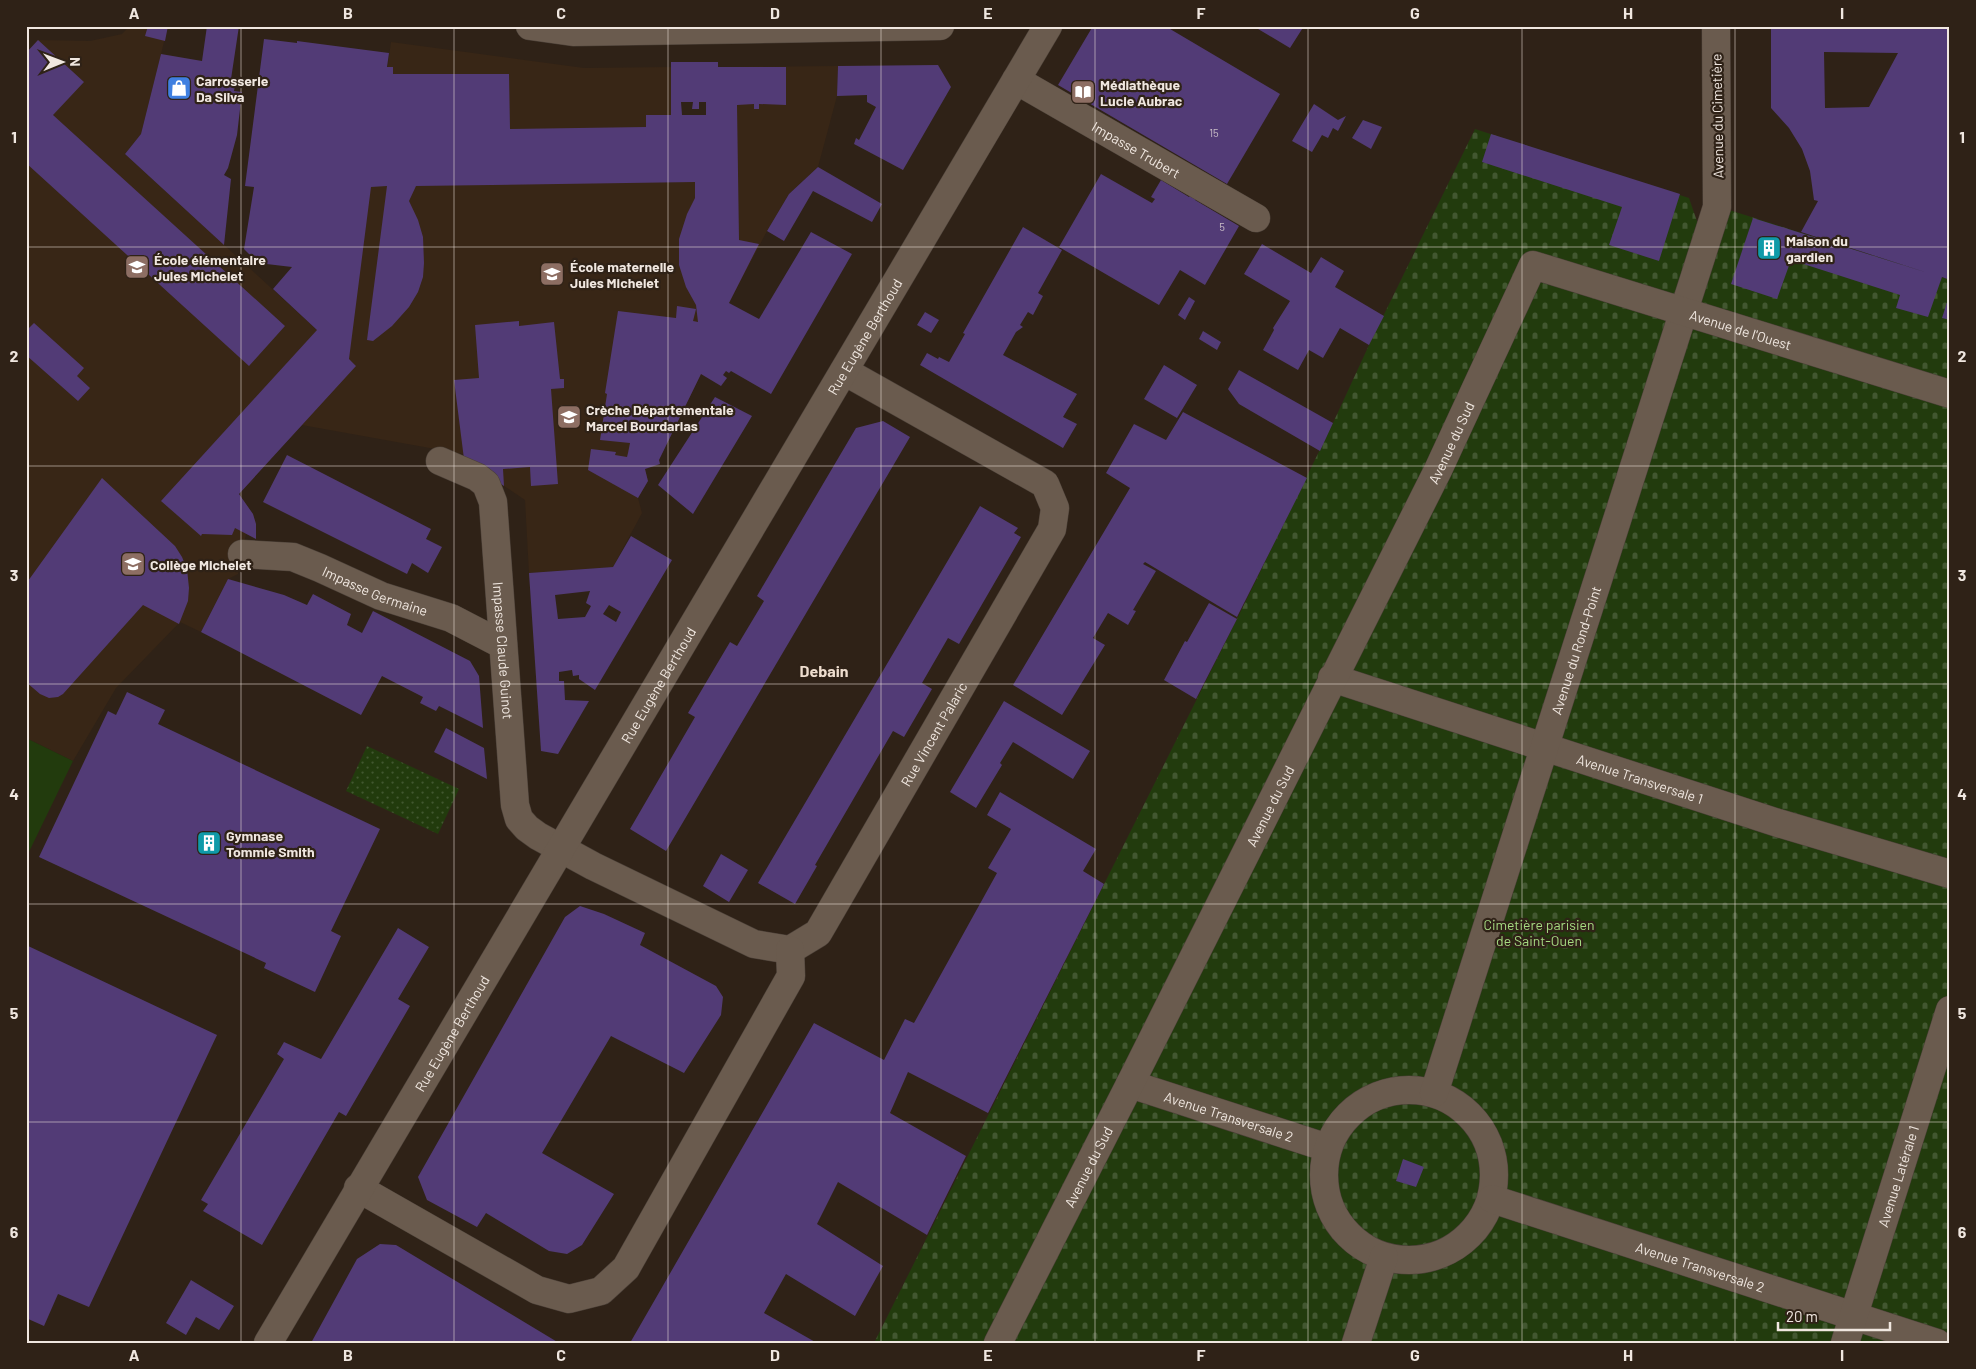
<svg xmlns="http://www.w3.org/2000/svg" width="1976" height="1369" font-family="Barlow,sans-serif">
  <style>
    .built { fill: #382616 }
    .cemetery { fill: url(#cemetery-stones) }
    .park { fill: url(#park-dots) }
    .pitch { fill: #223b0d }
    .building { fill: #523b76; fill-rule: evenodd }
    .lines { fill: none; stroke-linecap: round; stroke-linejoin: round }
    .minor-casing { stroke: #4b4038; stroke-width: 29 }
    .minor { stroke: #6a5b4e; stroke-width: 28 }
    .grid { fill: none; stroke: #f0e7e0; stroke-width: 1; stroke-opacity: 0.55 }
    .labels { text-anchor: middle; dominant-baseline: central; stroke-width: 4.5; stroke-linejoin: round; paint-order: stroke }
    .number-label { font-size: 11px; fill: #c8bcc6 }
    .poi-label { font-size: 14px; font-weight: bold; fill: #f0e7e0; stroke: #2f2217; text-anchor: start }
    .street-label { font-size: 14px; fill: #f0e7e0; stroke: #2f2217 }
    .park-label { font-size: 14px; fill: #a6db82; stroke: #2f2217 }
    .quarter-label { font-size: 16px; font-weight: bold; fill: #eeddce; stroke: #2f2217 }
    .neatline { fill: none; stroke: #f0e7e0; stroke-width: 2 }
    .grid-label { font-size: 16px; text-anchor: middle; font-weight: bold; fill: #f0e7e0 }
  </style>
  <defs>
    <pattern id="cemetery-stones" width="16" height="16" patternUnits="userSpaceOnUse" patternTransform="scale(1.25)"><rect width="16" height="16" fill="#223b0d"/><path d="M2 7V4a2 2 0 0 1 4 0v3zM10 15v-3a2 2 0 0 1 4 0v3z" fill="#425730"/></pattern>
    <pattern id="park-dots" width="8" height="8" patternUnits="userSpaceOnUse" patternTransform="scale(1.25)"><rect width="8" height="8" fill="#223b0d"/><path d="M2 2h.1M6 6h.1" fill="none" stroke="#425730" stroke-width="1.8" stroke-linecap="round"/></pattern>
  </defs>
  <rect width="100%" height="100%" fill="#2f2217"/>
  <path class="built" d="M130 26H168L141 134 125 154 317 330 371 187 391 42 584 68 671 67V115H706L718 67 838 66 837 96 818 167 789 194 767 231 729 303 701 374 659 460 660 464 645 469 648 481 638 498 642 513 613 567 529 573 525 500 464 459 463 454 302 425 239 494 253 514 256 524V539L246 534 238 574 228 579 201 632 180 622 116 688 73 761 26 738V53L38 40 90 41 122 34Z"/>
  <path class="cemetery" d="M1475 129 1689 198 1700 230 1726 209 1950 280V1343H874L1237 619 1333 423 1369 345Z"/>
  <path class="park" d="M367 746 459 789 438 834 346 791Z"/>
  <path class="pitch" d="M26 738 73 761 27 856 26 855Z"/>
  <path class="building" d="M148 26H168L165 41 145 36Z
    M207 26H239L231 79 236 80 234 91 242 92 237 135 228 168 224 175 231 179 224 245 125 154 141 134 161 54 202 61Z
    M1093 26H1165L1280 94 1227 184 1058 85Z
    M1253 26H1304L1290 48Z
    M1771 26H1950V280L1942 277 1928 317 1896 308 1900 295 1791 260 1777 299 1731 284 1753 218 1928 273 1801 232 1818 201 1814 200 1810 171 1802 149 1789 128 1771 108ZM1824 52 1898 53 1869 107 1825 108Z
    M264 39 297 43V41L389 53 387 67H393V74H509L510 129 646 127V115H671V62H718V67H786V105L759 104V109H754V104L737 105 739 240 759 244 729 303 759 319 811 232 852 254 771 394 731 371 729 373 726 371 723 375 727 378 721 386 701 374 659 460 660 464 645 469 648 481 638 498 588 470 591 449 616 452 615 455 627 457 628 453 630 443 600 440 607 394 605 393 618 311 676 318 677 306 696 309 693 321 698 322 696 305 686 287 679 265V239L687 214 695 198V182L416 186 409 201 418 220 423 237 424 263 423 277 418 292 409 307 392 326 373 341 367 340 387 186 371 187 349 359 356 366 239 494 253 514 256 524V539L235 528 232 535 202 534 201 536 161 501 317 330 273 289 292 267 258 263 244 249 254 187 245 186ZM681 102H693L692 109H699V102H706V115H682Z
    M38 40 84 82 53 115 285 326 249 366 26 163V53Z
    M938 65 951 87 903 170 854 144 856 138 859 140 876 107 867 102V95L837 96 838 66Z
    M1314 104 1338 120 1346 116 1338 131 1333 128 1328 138 1322 135 1312 152 1292 141Z
    M1363 120 1382 127 1371 149 1352 138Z
    M1491 134 1680 194 1659 261 1609 245 1622 207 1482 162Z
    M818 167 882 204 872 222 813 191 784 241 767 231 789 194Z
    M1101 174 1152 203 1155 199 1151 197 1161 180 1189 197 1191 194 1197 197 1195 200 1239 226 1205 285 1180 270 1159 305 1059 247Z
    M1023 227 1062 250 1038 293 1043 296 1033 315 1028 312 1020 325 1023 327 1016 332 1003 355 1077 394 1063 417 1077 424 1063 448 920 365 927 353 938 359 939 357 949 362 965 334 963 333Z
    M1262 244 1311 273 1321 257 1344 271 1335 287 1384 316 1369 345 1340 328 1323 358 1309 350 1298 370 1263 350 1274 330 1273 328 1290 301 1244 274Z
    M1949 296H1950V320L1942 318Z
    M1189 297 1195 301 1185 320 1178 315Z
    M925 312 939 320 931 333 917 325Z
    M519 321V326L554 322 560 379H564V388L551 389 558 484 531 486 530 467 503 469 504 486 464 459 454 380 479 378 475 325Z
    M34 323 84 368 77 376 90 388 78 401 26 355V331Z
    M1203 331 1221 342 1217 350 1199 339Z
    M1164 365 1197 385 1177 418 1144 399Z
    M1239 370 1333 423 1320 451 1239 404 1228 389Z
    M715 397 752 416 693 514 658 485Z
    M1183 412 1307 478 1237 617 1145 562 1143 564 1156 571 1133 610 1136 611 1128 625 1108 613 1093 638 1105 645 1062 715 1013 685 1130 488 1106 473 1134 424 1166 440Z
    M883 421 910 437 666 851 630 829 695 717 688 713 730 642 737 646 764 601 757 596 856 428Z
    M287 455 431 529 426 539 442 547 428 573 412 563 407 574 263 502Z
    M102 478 175 546 182 557 187 569 189 588 188 601 179 624 143 605 63 694 58 697 49 698 40 694 26 682V579L28 581Z
    M980 506 1018 528 1014 533 1021 537 959 644 948 638 922 683 932 689 904 737 893 731 815 865 817 866 795 904 758 883Z
    M631 536 672 560 595 690 579 679V675L573 676 572 670 559 672V681H564L565 700 589 701 558 754 541 751 529 573 613 567ZM590 591 586 603 591 606 585 617 558 619 555 595ZM609 605 621 612 616 622 603 614Z
    M228 579 284 595 307 605 313 594 351 614 347 625 362 633 373 611 470 661 479 676 483 728 439 706 436 711 420 703 423 697 382 676 361 715 201 632Z
    M1209 603 1237 619 1196 699 1164 680 1185 641 1187 642Z
    M127 692 165 710 158 724 380 829 331 931 341 936 315 992 264 968 266 963 39 857 108 711 116 715Z
    M1004 701 1090 751 1073 779 1013 742 1000 763 1002 765 976 808 950 792Z
    M446 728 484 748 487 779 434 752Z
    M1000 792 1096 849 1083 871 1104 884 988 1113 908 1072 890 1113 966 1156 927 1235 838 1182 817 1224 883 1266 855 1316 786 1274 764 1313 817 1343H630L814 1023 884 1060 905 1019 914 1023 997 873 988 868 1011 829 987 815Z
    M721 854 748 870 729 902 703 886Z
    M580 906 604 914 645 933 640 945 716 986 723 997 721 1015 684 1073 611 1036 542 1153 614 1194 582 1245 567 1254 549 1251 486 1213 477 1227 427 1200 418 1177 565 917Z
    M398 928 429 947 398 999 410 1006 346 1116 339 1112 262 1245 203 1211 208 1204 201 1200 284 1059 277 1054 284 1042 321 1059Z
    M26 945 217 1035 89 1307 58 1294 44 1326 26 1318Z
    M1403 1159 1424 1167 1416 1187 1396 1181Z
    M380 1244 396 1245 559 1343H311L357 1259Z
    M191 1280 234 1306 219 1330 196 1317 186 1335 166 1323Z"/>
  <g class="lines">
    <defs>
      <g id="minor">
        <path d="M530 26 573 32 940 26"/>
        <path id="s1" d="M1016 80 1256 218"/>
        <path id="s2" d="M440 461 477 477 486 484 493 502 515 805 519 819 527 828 538 836 593 866 754 944 790 950 818 933 1052 529 1055 508 1045 484 844 371"/>
        <path id="s3" d="M242 554 293 557 320 568 381 596 451 618 503 645"/>
        <path id="s4" d="M1332 678 1778 823 1950 874"/>
        <path id="s5" d="M1130 1084 1328 1148"/>
        <circle cx="1409" cy="1175" r="85"/>
        <path id="s6" d="M1434 1093 1717 207 1716 26"/>
        <path d="M358 1188 537 1290 569 1299 601 1291 626 1268 791 976 790 950"/>
        <path id="s7" d="M1492 1199 1937 1343"/>
        <path id="s8" d="M268 1343 1048 26"/>
        <path id="s9" d="M998 1343 1130 1084 1438 470 1533 265 1950 394"/>
        <path d="M1356 1343 1384 1257"/>
        <path id="s10" d="M1845 1343 1950 1010"/>
      </g>
    </defs>
    <use href="#minor" class="minor-casing"/>
    <use href="#minor" class="minor"/>
  </g>
  <path class="grid" d="M241 26V1343M454 26V1343M668 26V1343M881 26V1343M1095 26V1343M1308 26V1343M1522 26V1343M1735 26V1343M26 247H1950M26 466H1950M26 684H1950M26 904H1950M26 1122H1950"/>
  <defs>
    <symbol id="shop-square" viewBox="-11 -11 22 22"><rect x="-9" y="-9" width="18" height="18" rx="4" fill="#3f7fe0" stroke="#2f2217"/><path d="M-5-2.5h2.3a2.7 3.5 0 0 1 5.4 0H5L5.5 6h-11ZM-1.5-2.5h3a1.5 2.3 0 0 0-3 0Z" fill="#fff"/></symbol>
    <symbol id="library-square" viewBox="-11 -11 22 22"><rect x="-9" y="-9" width="18" height="18" rx="4" fill="#8d6e63" stroke="#2f2217"/><path d="M-6-4Q-3-5.5-.7-3.5V5Q-3 3-6 4ZM6-4Q3-5.5 .7-3.5V5Q3 3 6 4Z" fill="#fff"/></symbol>
    <symbol id="building-square" viewBox="-11 -11 22 22"><rect x="-9" y="-9" width="18" height="18" rx="4" fill="#0f9aa8" stroke="#2f2217"/><path d="M-4-6H4V6H1V3H-1V6H-4ZM-2.5-4.3h1.7v1.8h-1.7ZM.8-4.3h1.7v1.8H.8ZM-2.5-1h1.7V.8h-1.7ZM.8-1h1.7V.8H.8Z" fill="#fff"/></symbol>
    <symbol id="school-square" viewBox="-11 -11 22 22"><rect x="-9" y="-9" width="18" height="18" rx="4" fill="#8d6e63" stroke="#2f2217"/><path d="M0-5L7-2L0 1L-7-2ZM-4 1L0 2.5L4 1V4Q0 6-4 4Z" fill="#fff"/></symbol>
  </defs>
  <g fill-rule="evenodd">
    <use href="#shop-square" x="165" y="74" width="28" height="28"/>
    <use href="#library-square" x="1069" y="78" width="28" height="28"/>
    <use href="#building-square" x="1755" y="234" width="28" height="28"/>
    <use href="#school-square" x="123" y="253" width="28" height="28"/>
    <use href="#school-square" x="538" y="260" width="28" height="28"/>
    <use href="#school-square" x="555" y="403" width="28" height="28"/>
    <use href="#school-square" x="119" y="550" width="28" height="28"/>
    <use href="#building-square" x="195" y="829" width="28" height="28"/>
  </g>
  <g class="labels">
    <g class="number-label">
      <text x="1214" y="132">15</text>
      <text x="1222" y="226">5</text>
    </g>
    <g class="poi-label">
      <text x="196" y="80">Carrosserie<tspan x="196" dy="16">Da Silva</tspan></text>
      <text x="1100" y="84">Médiathèque<tspan x="1100" dy="16">Lucie Aubrac</tspan></text>
      <text x="1786" y="240">Maison du<tspan x="1786" dy="16">gardien</tspan></text>
      <text x="154" y="259">École élémentaire<tspan x="154" dy="16">Jules Michelet</tspan></text>
      <text x="570" y="266">École maternelle<tspan x="570" dy="16">Jules Michelet</tspan></text>
      <text x="586" y="409">Crèche Départementale<tspan x="586" dy="16">Marcel Bourdarias</tspan></text>
      <text x="150" y="564">Collège Michelet</text>
      <text x="226" y="835">Gymnase<tspan x="226" dy="16">Tommie Smith</tspan></text>
    </g>
    <g class="street-label">
      <text transform="translate(1717 116) rotate(-91)">Avenue du Cimetière</text>
      <text stroke="none"><textPath href="#s1" startOffset="139">Impasse Trubert</textPath></text>
      <text stroke="none"><textPath href="#s9" startOffset="1421">Avenue de l'Ouest</textPath></text>
      <text stroke="none"><textPath href="#s8" startOffset="1170">Rue Eugène Berthoud</textPath></text>
      <text stroke="none"><textPath href="#s9" startOffset="1008">Avenue du Sud</textPath></text>
      <text stroke="none"><textPath href="#s3" startOffset="140">Impasse Germaine</textPath></text>
      <text stroke="none"><textPath href="#s6" startOffset="465">Avenue du Rond-Point</textPath></text>
      <text stroke="none"><textPath href="#s2" startOffset="220">Impasse Claude Guinot</textPath></text>
      <text stroke="none"><textPath href="#s8" startOffset="765">Rue Eugène Berthoud</textPath></text>
      <text stroke="none"><textPath href="#s2" startOffset="956">Rue Vincent Palaric</textPath></text>
      <text stroke="none"><textPath href="#s4" startOffset="324">Avenue Transversale 1</textPath></text>
      <text stroke="none"><textPath href="#s9" startOffset="602">Avenue du Sud</textPath></text>
      <text stroke="none"><textPath href="#s8" startOffset="360">Rue Eugène Berthoud</textPath></text>
      <text stroke="none"><textPath href="#s5" startOffset="104">Avenue Transversale 2</textPath></text>
      <text stroke="none"><textPath href="#s9" startOffset="198">Avenue du Sud</textPath></text>
      <text stroke="none"><textPath href="#s10" startOffset="175">Avenue Latérale 1</textPath></text>
      <text stroke="none"><textPath href="#s7" startOffset="219">Avenue Transversale 2</textPath></text>
    </g>
    <g class="park-label">
      <text x="1539" y="924">Cimetière parisien<tspan x="1539" dy="16">de Saint-Ouen</tspan></text>
    </g>
    <g class="quarter-label">
      <text x="824" y="670">Debain</text>
    </g>
  </g>
  <rect width="1976" height="1369" fill="none" stroke="#2f2217" stroke-width="55"/>
  <g transform="translate(62 62) rotate(89)" stroke="#2f2217" stroke-width="4" paint-order="stroke">
  <path d="M0-4L9 19L0 12L-9 19Z" fill="#f0e7e0"/>
  <text y="-8" font-size="14" font-weight="bold" text-anchor="middle" fill="#f0e7e0">N</text>
  </g>
  <path d="M1778 1322v8h112v-8" fill="none" stroke="#f0e7e0" stroke-width="2.5"/>
  <text x="1786" y="1322" font-size="15" fill="#f0e7e0" stroke="#2f2217" stroke-width="4" paint-order="stroke">20 m</text>
  <rect x="28" y="28" width="1920" height="1314" class="neatline"/>
  <g class="grid-label">
    <text x="134" y="19">A</text>
    <text x="348" y="19">B</text>
    <text x="561" y="19">C</text>
    <text x="775" y="19">D</text>
    <text x="988" y="19">E</text>
    <text x="1201" y="19">F</text>
    <text x="1415" y="19">G</text>
    <text x="1628" y="19">H</text>
    <text x="1842" y="19">I</text>
    <text x="14" y="143">1</text>
    <text x="1962" y="143">1</text>
    <text x="14" y="362">2</text>
    <text x="1962" y="362">2</text>
    <text x="14" y="581">3</text>
    <text x="1962" y="581">3</text>
    <text x="14" y="800">4</text>
    <text x="1962" y="800">4</text>
    <text x="14" y="1019">5</text>
    <text x="1962" y="1019">5</text>
    <text x="14" y="1238">6</text>
    <text x="1962" y="1238">6</text>
    <text x="134" y="1361">A</text>
    <text x="348" y="1361">B</text>
    <text x="561" y="1361">C</text>
    <text x="775" y="1361">D</text>
    <text x="988" y="1361">E</text>
    <text x="1201" y="1361">F</text>
    <text x="1415" y="1361">G</text>
    <text x="1628" y="1361">H</text>
    <text x="1842" y="1361">I</text>
  </g>
</svg>
